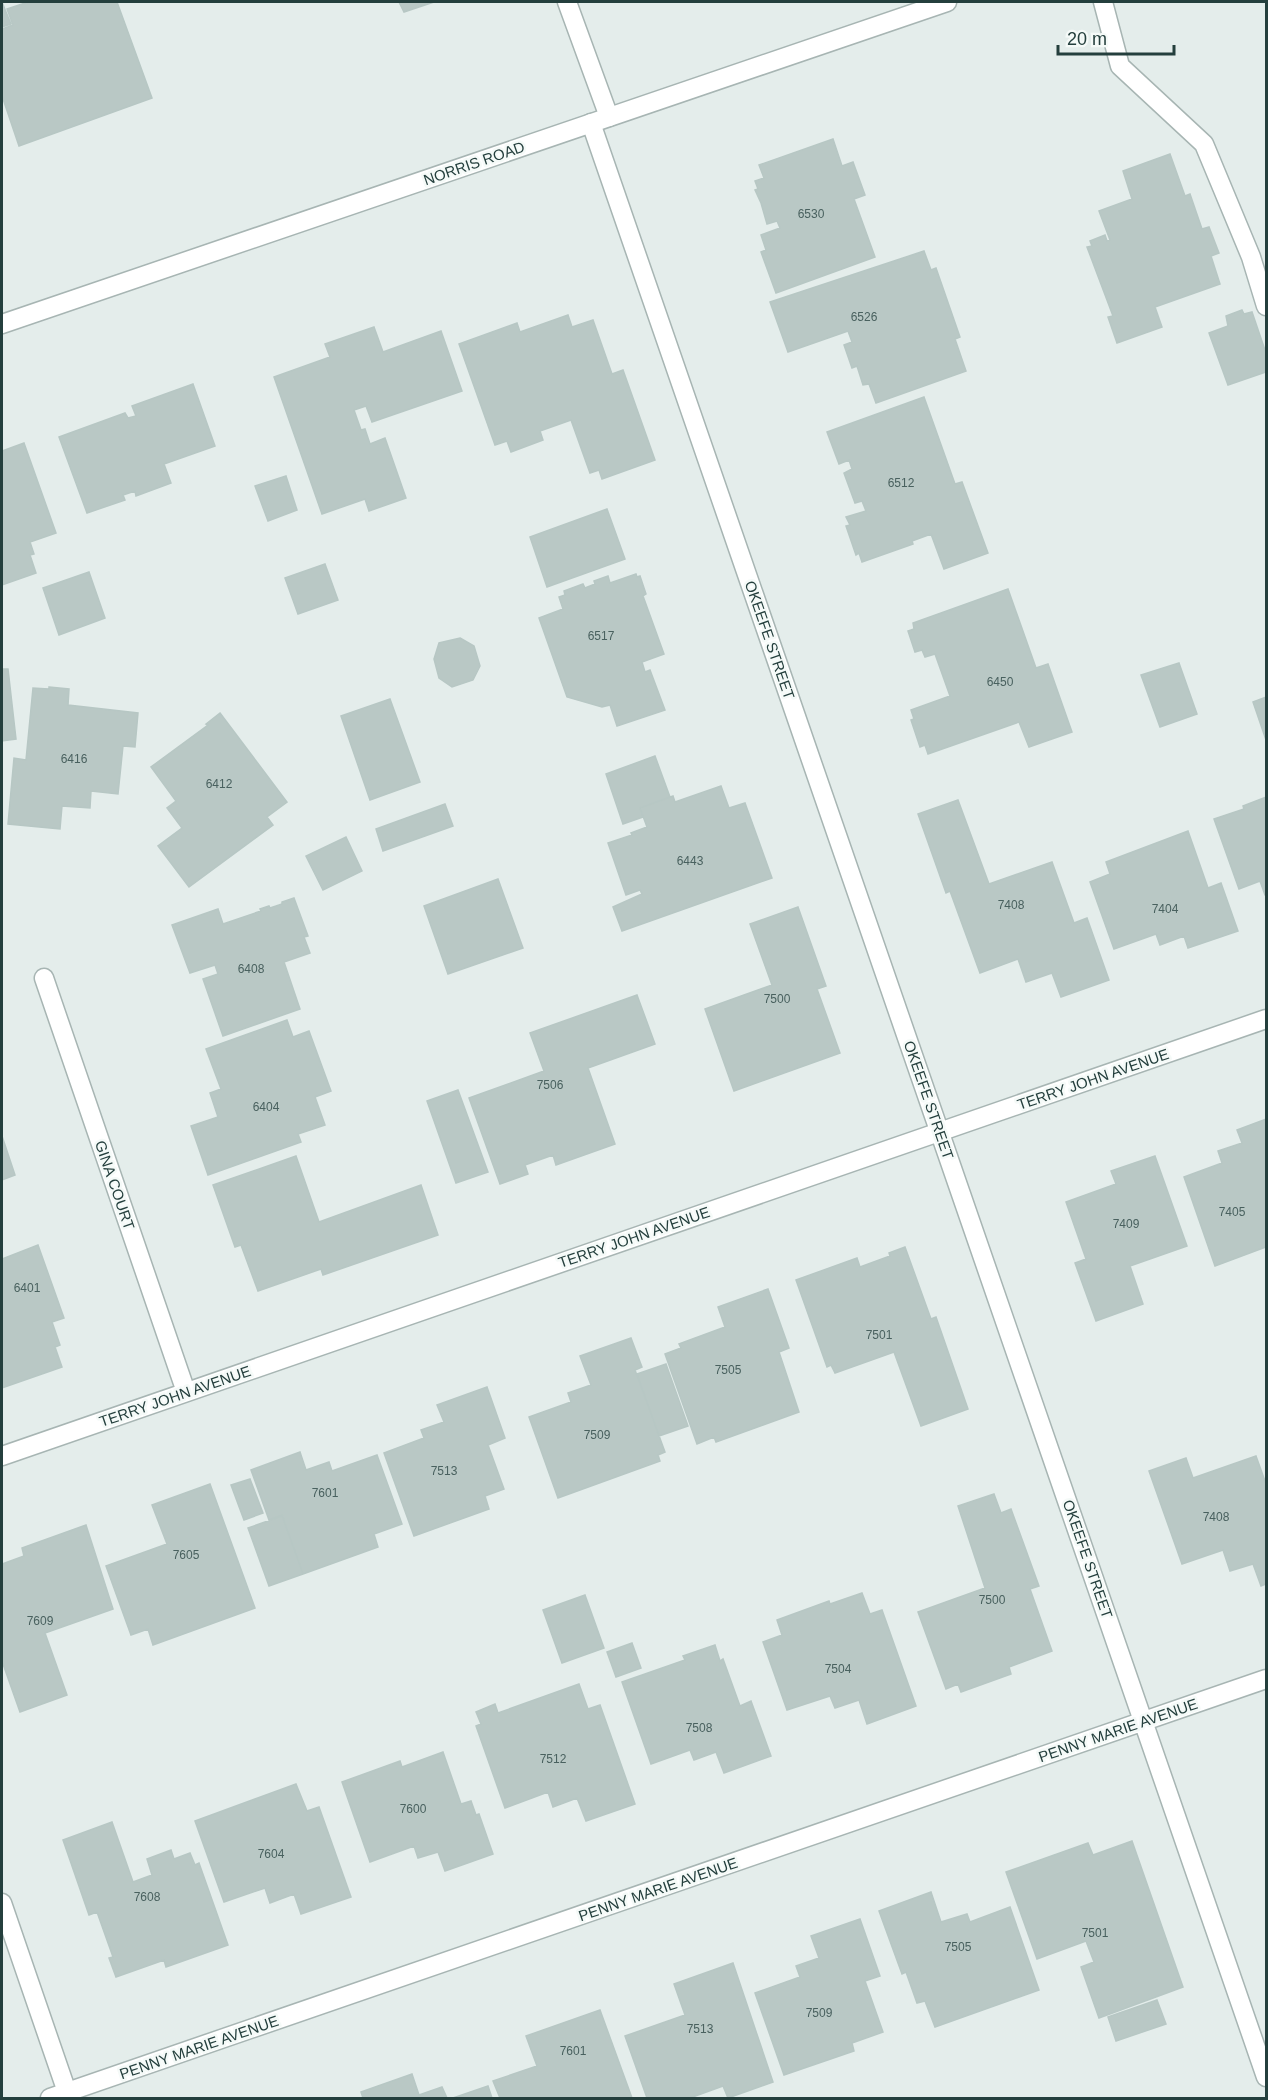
<svg xmlns="http://www.w3.org/2000/svg" width="1268" height="2100" font-family="Arial,sans-serif">
  <style>
    .building { fill: #b9c8c5; stroke: #b7c7c4; stroke-width: 1.5 }
    .lines { fill: none; stroke-linecap: round; stroke-linejoin: round }
    .service-casing { stroke: #a7b5b3; stroke-width: 21 }
    .minor-casing { stroke: #a7b5b3; stroke-width: 21 }
    .tertiary-casing { stroke: #a7b5b3; stroke-width: 21 }
    .service { stroke: #fff; stroke-width: 18 }
    .minor { stroke: #fff; stroke-width: 18 }
    .tertiary { stroke: #fff; stroke-width: 18 }
    .labels { text-anchor: middle; dominant-baseline: central; stroke-width: 5; stroke-linejoin: round; paint-order: stroke }
    .number-label { font-size: 12px; fill: #49615f }
    .street-label { font-size: 15px; fill: #243f3d; stroke: #f5faf8 }
  </style>
  <rect width="100%" height="100%" fill="#e4edeb"/>
  <path class="building" d="M2 2 11 24 2 27Z
    M28 2H117L152 98 19 146 2 96V29L13 25 7 9Z
    M399 2H434L404 12Z
    M833 139 842 166 853 162 865 195 854 199 875 257 776 293 761 252 766 250 761 235 780 228 777 221 767 224 761 203 755 190 758 189 755 181 764 178 759 165Z
    M1170 154 1185 196 1190 194 1202 229 1209 227 1219 253 1211 256 1220 284 1155 307 1162 327 1117 343 1108 317 1113 316 1087 247 1092 246 1090 241 1105 235 1107 241 1110 240 1099 211 1132 199 1123 171Z
    M924 251 931 270 936 268 960 337 955 339 966 371 876 403 869 384 863 385 857 366 852 368 844 345 852 342 848 331 788 352 770 302Z
    M1242 310 1244 314 1252 312 1266 353V372L1228 385 1209 333 1228 326 1226 316Z
    M568 315 572 327 593 320 612 374 623 370 655 460 602 479 599 470 590 473 571 420 540 431 543 440 511 452 507 441 495 445 459 344 517 323 520 332Z
    M374 327 383 352 441 331 462 391 372 422 366 406 354 410 361 430 365 429 370 444 385 438 406 498 369 511 365 499 322 514 274 377 330 357 325 344Z
    M193 384 215 446 164 464 171 483 136 496 135 491 123 495 125 500 87 513 59 437 125 413 128 418 136 416 132 406Z
    M924 397 955 484 962 482 988 553 944 569 931 534 912 541 913 544 862 562 859 553 856 555 846 526 850 525 846 517 866 511 862 501 855 503 844 473 852 469 849 460 839 464 827 432Z
    M24 443 56 533 30 542 34 554 30 555 36 573 2 585V451Z
    M286 476 297 510 268 521 255 486Z
    M607 509 625 559 547 587 530 537Z
    M325 564 338 600 298 614 285 578Z
    M89 572 105 618 59 635 43 588Z
    M636 574 637 577 640 576 646 594 643 596 664 654 642 662 645 672 650 670 665 710 617 726 610 705 602 707 567 697 539 618 563 609 559 597 565 595 564 591 583 584 585 588 595 584 594 581 608 576 610 583Z
    M1008 589 1036 668 1048 664 1072 732 1029 747 1019 722 928 754 925 745 920 747 911 720 914 719 911 710 950 696 935 654 925 657 922 650 915 652 908 631 914 629 913 623Z
    M460 638 474 646 480 666 473 680 452 687 439 678 434 659 439 643Z
    M1179 663 1197 714 1160 727 1141 675Z
    M2 669H8L16 739 2 741Z
    M49 687 69 689 68 705 138 713 135 747 123 746 118 794 91 791 90 808 62 806 60 829 8 824 14 758 26 760 33 688 49 689Z
    M1266 697V740L1253 702Z
    M390 699 420 782 370 800 341 716Z
    M220 713 287 802 267 817 273 825 189 887 158 846 182 828 167 808 176 801 151 767 208 725 206 724Z
    M655 756 670 797 640 808 643 817 623 824 606 774Z
    M721 786 729 808 745 803 772 878 622 931 613 907 642 894 640 890 626 895 608 843 632 835 631 833 647 827 640 808 673 796 675 802Z
    M1266 797V895H1265L1260 881 1239 889 1214 819 1244 809 1243 806Z
    M958 800 989 884 1052 862 1074 923 1087 918 1109 980 1061 997 1052 973 1026 982 1018 959 980 973 950 891 946 893 918 814Z
    M445 804 453 826 383 851 376 829Z
    M1188 831 1208 888 1221 883 1238 931 1188 948 1184 936 1160 945 1156 934 1114 949 1090 882 1110 874 1106 862Z
    M346 837 362 871 323 890 306 856Z
    M498 879 523 948 448 974 424 906Z
    M294 898 308 936 304 937 310 953 284 962 300 1009 223 1036 203 979 218 974 215 965 190 973 172 925 218 909 223 924 261 911 260 909 269 906 270 908 282 904V902Z
    M798 907 826 986 817 989 840 1053 734 1091 705 1009 772 985 750 924Z
    M637 995 655 1044 588 1068 615 1144 556 1165 553 1155 525 1165 528 1174 500 1184 469 1098 544 1071 530 1033Z
    M287 1020 293 1037 309 1031 331 1091 315 1097 325 1125 298 1134 301 1142 208 1175 191 1126 218 1117 210 1093 221 1089 206 1049Z
    M458 1090 488 1172 456 1183 427 1101Z
    M1266 1119V1247L1215 1266 1184 1177 1222 1163 1218 1151 1242 1143 1237 1130Z
    M2 1136 15 1175 2 1180Z
    M296 1156 319 1222 421 1185 438 1235 323 1275 321 1269 258 1291 241 1245 235 1247 213 1185Z
    M1155 1156 1187 1246 1130 1266 1143 1304 1096 1321 1075 1263 1086 1259 1066 1202 1116 1184 1111 1171Z
    M38 1245 64 1318 52 1322 60 1345 55 1347 62 1367 2 1388V1259Z
    M905 1247 931 1319 936 1317 968 1409 921 1426 894 1352 835 1373 831 1365 827 1367 796 1280 857 1258 860 1267 890 1256 889 1253Z
    M768 1289 789 1348 779 1352 799 1412 716 1442 714 1437 697 1444 665 1354 681 1348 679 1344 725 1327 718 1307Z
    M631 1338 642 1367 635 1370 665 1452 658 1455 660 1461 558 1498 529 1417 571 1402 568 1393 591 1385 580 1356Z
    M666 1364 688 1426 659 1436 637 1374Z
    M487 1387 505 1438 488 1445 504 1489 485 1496 489 1509 414 1536 384 1453 424 1438 421 1430 444 1422 437 1405Z
    M300 1452 306 1470 329 1462 332 1471 377 1455 402 1524 374 1534 378 1547 303 1574 282 1515 269 1520 251 1470Z
    M1256 1456 1266 1484V1584L1261 1586 1253 1564 1230 1571 1223 1550 1182 1564 1149 1471 1186 1458 1193 1478Z
    M250 1479 263 1513 244 1520 231 1485Z
    M210 1484 255 1608 153 1645 148 1629 131 1635 106 1566 167 1544 152 1505Z
    M994 1494 1001 1513 1011 1509 1039 1586 1030 1589 1052 1651 1009 1667 1011 1674 961 1692 958 1684 946 1689 918 1612 985 1588 958 1506Z
    M282 1516 303 1574 269 1586 248 1528Z
    M86 1525 113 1609 45 1633 67 1695 20 1712 2 1661V1564L24 1556 22 1548Z
    M862 1593 870 1614 882 1610 916 1706 867 1724 859 1700 835 1708 830 1696 787 1710 763 1642 782 1635 777 1620 829 1601 830 1604Z
    M585 1595 604 1648 562 1663 543 1610Z
    M632 1643 641 1668 616 1677 607 1652Z
    M715 1645 720 1661 723 1659 740 1706 751 1701 771 1756 724 1773 716 1752 694 1760 690 1750 651 1764 622 1682 685 1660 683 1656Z
    M579 1684 588 1709 600 1705 635 1804 586 1821 577 1798 553 1807 548 1792 505 1808 476 1726 481 1724 476 1712 495 1704 498 1713Z
    M443 1752 461 1804 471 1801 476 1815 479 1814 493 1854 445 1871 438 1852 418 1858 414 1846 370 1862 342 1782 400 1761 402 1767Z
    M296 1784 307 1811 319 1807 351 1897 301 1914 294 1894 270 1903 265 1888 224 1902 195 1821Z
    M112 1822 133 1882 152 1875 147 1859 171 1850 174 1859 190 1853 195 1865 199 1863 228 1945 166 1967 164 1960 116 1977 109 1958 113 1957 97 1912 89 1915 63 1840Z
    M1132 1841 1183 1987 1099 2018 1081 1967 1094 1962 1086 1941 1037 1959 1006 1872 1088 1843 1093 1855Z
    M931 1892 941 1922 967 1914 970 1922 1010 1907 1039 1990 935 2027 925 2001 917 2003 906 1972 902 1974 879 1911Z
    M860 1919 880 1976 865 1981 883 2032 852 2043 854 2051 784 2075 755 1993 800 1977 796 1966 819 1958 811 1936Z
    M733 1963 773 2082 728 2098 723 2086 690 2098H647L625 2036 685 2015 674 1984Z
    M1157 2000 1166 2024 1116 2041 1108 2017Z
    M600 2010 632 2098H500L493 2081 537 2066 526 2036Z
    M412 2074 419 2095 442 2087 447 2098H363L361 2092Z
    M488 2086 492 2098H453Z"/>
  <g class="lines">
    <defs>
      <path id="service" d="M567 2 609 117
        M1103 2 1120 66 1204 144 1251 257 1266 306"/>
      <path id="minor" d="M591 123 1266 2077
        M44 978 186 1392
        M2 1456 1266 1019
        M2 1903 69 2098
        M50 2098 1266 1679"/>
      <path id="tertiary" d="M2 324 947 2"/>
    </defs>
    <use href="#service" class="service-casing"/>
    <use href="#minor" class="minor-casing"/>
    <use href="#tertiary" class="tertiary-casing"/>
    <use href="#service" class="service"/>
    <use href="#minor" class="minor"/>
    <use href="#tertiary" class="tertiary"/>
  </g>
  <g class="labels">
    <g class="number-label">
      <text x="811" y="214">6530</text>
      <text x="864" y="317">6526</text>
      <text x="901" y="483">6512</text>
      <text x="601" y="636">6517</text>
      <text x="1000" y="682">6450</text>
      <text x="74" y="759">6416</text>
      <text x="219" y="784">6412</text>
      <text x="690" y="861">6443</text>
      <text x="1011" y="905">7408</text>
      <text x="1165" y="909">7404</text>
      <text x="251" y="969">6408</text>
      <text x="777" y="999">7500</text>
      <text x="550" y="1085">7506</text>
      <text x="266" y="1107">6404</text>
      <text x="1232" y="1212">7405</text>
      <text x="1126" y="1224">7409</text>
      <text x="27" y="1288">6401</text>
      <text x="879" y="1335">7501</text>
      <text x="728" y="1370">7505</text>
      <text x="597" y="1435">7509</text>
      <text x="444" y="1471">7513</text>
      <text x="325" y="1493">7601</text>
      <text x="1216" y="1517">7408</text>
      <text x="186" y="1555">7605</text>
      <text x="992" y="1600">7500</text>
      <text x="40" y="1621">7609</text>
      <text x="838" y="1669">7504</text>
      <text x="699" y="1728">7508</text>
      <text x="553" y="1759">7512</text>
      <text x="413" y="1809">7600</text>
      <text x="271" y="1854">7604</text>
      <text x="147" y="1897">7608</text>
      <text x="1095" y="1933">7501</text>
      <text x="958" y="1947">7505</text>
      <text x="819" y="2013">7509</text>
      <text x="700" y="2029">7513</text>
      <text x="573" y="2051">7601</text>
    </g>
    <g class="street-label">
      <text transform="translate(474 163) rotate(-19)">NORRIS ROAD</text>
      <text transform="translate(770 640) rotate(71)">OKEEFE STREET</text>
      <text transform="translate(1093 1079) rotate(-19)">TERRY JOHN AVENUE</text>
      <text transform="translate(929 1100) rotate(71)">OKEEFE STREET</text>
      <text transform="translate(115 1185) rotate(71)">GINA COURT</text>
      <text transform="translate(634 1237) rotate(-19)">TERRY JOHN AVENUE</text>
      <text transform="translate(175 1396) rotate(-19)">TERRY JOHN AVENUE</text>
      <text transform="translate(1088 1559) rotate(71)">OKEEFE STREET</text>
      <text transform="translate(1118 1730) rotate(-19)">PENNY MARIE AVENUE</text>
      <text transform="translate(658 1889) rotate(-19)">PENNY MARIE AVENUE</text>
      <text transform="translate(199 2047) rotate(-19)">PENNY MARIE AVENUE</text>
    </g>
  </g>
  <rect width="1268" height="2100" fill="none" stroke="#243f3d" stroke-width="6"/>
  <path d="M1058 45v9h116v-9" fill="none" stroke="#243f3d" stroke-width="3"/>
  <text x="1067" y="45" font-size="18" fill="#243f3d" stroke="#f5faf8" stroke-width="4.5" paint-order="stroke">20 m</text>
</svg>
